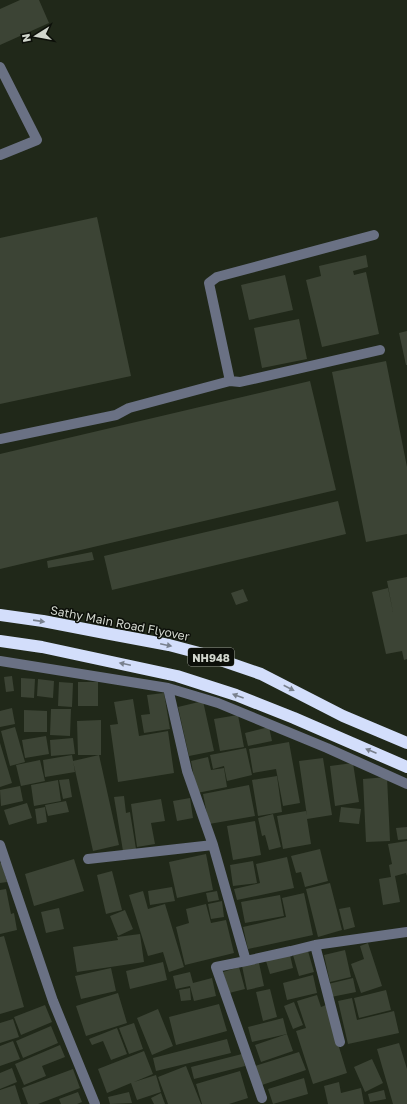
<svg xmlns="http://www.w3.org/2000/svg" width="407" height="1104" font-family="'Golos Text',sans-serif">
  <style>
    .building { fill: #3c4435 }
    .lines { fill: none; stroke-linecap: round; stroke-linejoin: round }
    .minor { stroke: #6a7184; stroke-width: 10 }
    .highway { stroke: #d3defb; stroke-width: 12 }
    .oneway { fill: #79818e }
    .labels { text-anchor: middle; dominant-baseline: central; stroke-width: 3; stroke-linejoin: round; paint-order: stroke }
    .shield { fill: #0c0f09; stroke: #969a92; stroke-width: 1 }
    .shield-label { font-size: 11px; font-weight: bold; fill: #d1d6cd }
    .street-label { font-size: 12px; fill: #d1d6cd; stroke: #0c0f09 }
  </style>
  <rect width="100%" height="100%" fill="#202819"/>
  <path class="building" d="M20 0H39L49 23 0 45V9Z
    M97 217 131 376 0 404V238Z
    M366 255 368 267 353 271 354 275 366 272 379 334 322 347 306 280 321 276 319 266Z
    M285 275 293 310 249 320 241 285Z
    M299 319 307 359 262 368 254 328Z
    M407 331V365H406L399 333Z
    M386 361 407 467V534L366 542 332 372Z
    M310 381 336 490 0 569V454Z
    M338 501 346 534 112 590 104 556Z
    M92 552 94 560 48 568 47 561Z
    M407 577V659L404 660 402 651 386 654 372 592 388 588 393 612 387 581Z
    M243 589 248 601 236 605 231 593Z
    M12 676 14 691 6 692 4 677Z
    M21 678 35 679 34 698 21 697Z
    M38 679 54 681 53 698 37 696Z
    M59 682 73 683 72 707 58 706Z
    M78 682H98V706H78Z
    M164 693 170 729 144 733 141 715 150 714 147 695Z
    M133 699 139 736 168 731 174 773 118 782 110 725 118 724 114 702Z
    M203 701 214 751 189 756 178 707Z
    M12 708 15 724 0 727V711Z
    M51 709H71L70 736 50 735Z
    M24 710 47 711V732H24Z
    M238 715 244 747 220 751 214 719Z
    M101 720V755H78L77 721Z
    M15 727 25 762 10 766 1 731Z
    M269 727 272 741 248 746 245 733Z
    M46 736 49 754 25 758 22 740Z
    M73 738 75 754 51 756 50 740Z
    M289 742 300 803 283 806 276 769 253 773 249 749Z
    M0 743 12 783 0 787Z
    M246 748 252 775 227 781 224 766 213 769 210 755Z
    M72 755 75 772 45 777 43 760Z
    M99 755 119 845 93 851 73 761Z
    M208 757 211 770 224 768 227 787 197 793 191 761Z
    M323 758 332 815 307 819 311 844 283 849 277 816 306 811 307 816 299 761Z
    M40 760 45 781 21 786 16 765Z
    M353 763 359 802 335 806 330 766Z
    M277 776 282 812 258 816 252 780Z
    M387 777 390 841 366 842 363 779Z
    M69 779 72 797 63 799 59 780Z
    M58 780 61 801 34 806 31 785Z
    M249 785 255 816 209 824 203 794Z
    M20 786 23 801 1 806 0 790Z
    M124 796 126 813 130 812 136 849 123 851 114 797Z
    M190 798 193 818 177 821 173 801Z
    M161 799 165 821 151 823 155 844 137 847 131 804Z
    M66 801 69 812 48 816 45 805Z
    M27 803 32 818 9 825 4 810Z
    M45 807 47 822 37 824 35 809Z
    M341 807 361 809 359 824 339 822Z
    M273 814 281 847 269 850 265 835 262 836 258 818Z
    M255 821 261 855 233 860 227 826Z
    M407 827V839L398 840 396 828Z
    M407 841V876L406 873 395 876 400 902 383 905 379 879 391 877 389 865 392 864 388 844Z
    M320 849 328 881 305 887 301 872 296 873 291 856Z
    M206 854 213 890 177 898 169 862Z
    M287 857 294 888 237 900 234 889 260 883 256 864Z
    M74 859 84 891 34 906 25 874Z
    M253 861 257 883 233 886 230 865Z
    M0 863H2L7 882 0 883Z
    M112 871 122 910 106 914 97 875Z
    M330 883 342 930 318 937 306 889Z
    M172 887 175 901 150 905 148 891Z
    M6 889 11 914 14 913 17 930 0 934V890Z
    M143 891 148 909 165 904 184 967 169 972 163 952 148 956 129 895Z
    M217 891 219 900 208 902 206 893Z
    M304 893 313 935 248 949 243 927 286 917 282 898Z
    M280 895 284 916 245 923 241 902Z
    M222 901 224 917 211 919 208 904Z
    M206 904 211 923 226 920 234 953 185 965 176 927 189 923 186 909Z
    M350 907 355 927 344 930 339 909Z
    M59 908 64 929 46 933 41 912Z
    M125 910 133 929 118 936 110 916Z
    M140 934 144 962 77 972 73 947 118 940 117 937Z
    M4 936 24 1007 0 1014V937Z
    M368 943 382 986 361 993 351 964 364 959 360 946Z
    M345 950 351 977 330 982 324 955Z
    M308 951 314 972 299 976 293 955Z
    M290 955 293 968 270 974 266 961Z
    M163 962 167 980 130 989 126 971Z
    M259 963 264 986 247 990 242 966Z
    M239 967 245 989 229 993 223 972Z
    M111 968 116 991 81 999 75 976Z
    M190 972 193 983 212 978 216 996 194 1001 190 986 176 989 173 976Z
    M313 975 317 993 287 1000 283 983Z
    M353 978 356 992 331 997 328 984Z
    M190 988 191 1000 181 1001 179 990Z
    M270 989 277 1017 263 1021 256 992Z
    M386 990 391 1010 359 1018 354 998Z
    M118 993 127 1023 86 1036 76 1006Z
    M317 995 321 1007 326 1005 347 1073 313 1084 296 1031 306 1028 297 1001Z
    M352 998 357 1020 394 1011 399 1033 348 1044 338 1001Z
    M294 1002 303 1025 293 1029 284 1006Z
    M219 1004 227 1031 176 1045 169 1017Z
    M45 1005 52 1022 21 1035 14 1017Z
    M158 1009 173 1046 152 1055 137 1018Z
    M283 1018 287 1034 252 1042 248 1027Z
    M13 1019 19 1037 0 1043V1023Z
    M134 1023 143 1049 129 1054 119 1028Z
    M51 1026 58 1043 23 1058 16 1041Z
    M117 1028 127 1054 111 1060 103 1041 92 1045 89 1039Z
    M287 1034 293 1051 261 1062 255 1045Z
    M227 1039 231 1053 156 1071 153 1058Z
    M13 1041 20 1059 0 1066V1046Z
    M399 1043 407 1069V1104H393L377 1049Z
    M60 1045 65 1057 42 1066 46 1076 24 1085 15 1064Z
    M144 1051 153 1074 134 1082 156 1075 161 1092 137 1100 131 1083 107 1093 98 1069Z
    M299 1052 306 1070 262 1085 255 1066Z
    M242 1054 245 1066 194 1079 191 1067Z
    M372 1059 383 1083 365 1092 354 1067Z
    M186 1066 201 1104H168L158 1077Z
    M12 1068 17 1082 0 1089V1073Z
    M73 1069 80 1088 38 1104H28L22 1088Z
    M240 1071 248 1098 229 1104H202L196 1084Z
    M304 1078 308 1094 273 1104 268 1089Z
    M339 1082 341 1093 361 1088 364 1104H328L324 1086Z
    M15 1085 21 1104H0V1090Z
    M384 1090 386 1099 370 1102 368 1094Z
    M78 1092 82 1102 77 1104H61L59 1099Z
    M129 1092 132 1103 110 1104 108 1097Z
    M161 1093 165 1104H154L151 1098Z"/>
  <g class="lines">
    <path class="minor" d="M0 67 37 140 0 155
      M230 381 209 283 217 277 374 235
      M0 439 116 415 129 408 230 381 240 382 380 350
      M0 661 168 688 187 771 213 845 246 961 216 967 262 1098
      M168 688 218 703 327 748 407 784
      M0 845 53 1001 95 1104
      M88 859 213 845
      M315 945 340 1042
      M246 961 291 951 315 945 407 932"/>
    <path class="highway" d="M0 615 43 621 105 633 169 645 203 654 261 674 343 716 407 743
      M0 641 42 647 177 676 236 695 294 718 407 767"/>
  </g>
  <defs><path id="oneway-solid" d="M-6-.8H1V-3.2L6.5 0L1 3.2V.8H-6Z"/></defs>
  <g class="oneway">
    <use href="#oneway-solid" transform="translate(39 621) rotate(8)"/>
    <use href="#oneway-solid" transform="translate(166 645) rotate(12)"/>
    <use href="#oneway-solid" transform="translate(125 664) rotate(-168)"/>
    <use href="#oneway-solid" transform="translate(289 688) rotate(27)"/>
    <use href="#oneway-solid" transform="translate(238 696) rotate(-160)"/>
    <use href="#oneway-solid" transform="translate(371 751) rotate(-157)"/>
  </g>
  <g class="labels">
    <rect class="shield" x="188" y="648" width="46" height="18" rx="3"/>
    <g class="shield-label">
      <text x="211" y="657">NH948</text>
    </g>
    <g class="street-label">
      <text transform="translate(120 623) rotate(11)">Sathy Main Road Flyover</text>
    </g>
  </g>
  <g transform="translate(36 36) rotate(259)" stroke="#0c0f09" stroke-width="3" paint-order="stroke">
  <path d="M0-3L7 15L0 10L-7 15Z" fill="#d1d6cd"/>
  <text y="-6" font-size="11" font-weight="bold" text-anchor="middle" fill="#d1d6cd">N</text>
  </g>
</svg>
